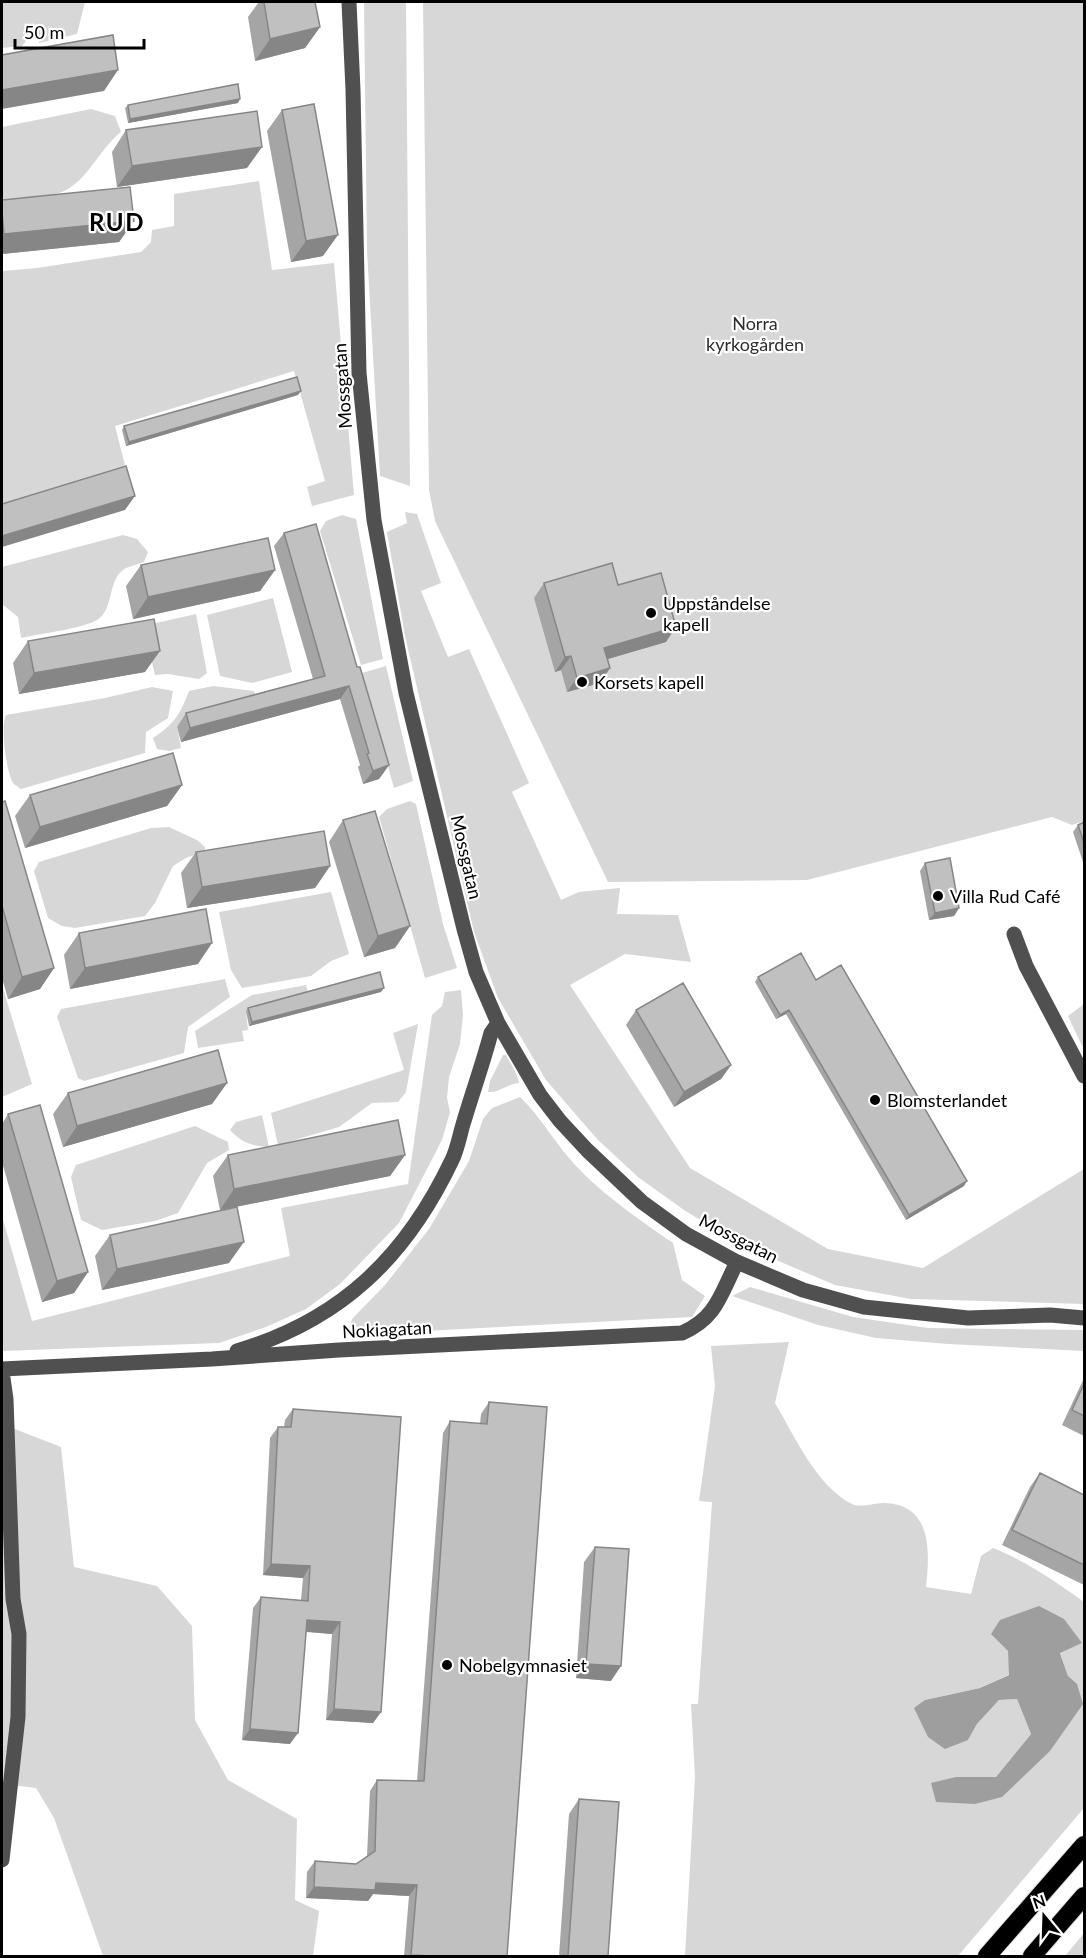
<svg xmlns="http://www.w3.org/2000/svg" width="1086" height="1958" font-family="Lato,sans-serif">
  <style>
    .green { fill: #d7d7d7; fill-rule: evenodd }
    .water { fill: #9e9e9e }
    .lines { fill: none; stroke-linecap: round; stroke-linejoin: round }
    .highway-casing { stroke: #dbdbdb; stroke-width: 20 }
    .minor { stroke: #505050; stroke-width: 15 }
    .highway { stroke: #000; stroke-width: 18 }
    .wall { fill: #a5a5a5 }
    .shaded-wall { fill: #868686 }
    .building { fill: #c0c0c0; stroke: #868686; stroke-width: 1.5 }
    .poi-dot { fill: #000; stroke: #fff; stroke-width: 2 }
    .labels { text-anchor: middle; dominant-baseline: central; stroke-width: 4.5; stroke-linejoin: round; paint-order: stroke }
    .park-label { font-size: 18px; fill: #2e2e2e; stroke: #fff }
    .street-label { font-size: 18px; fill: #000; stroke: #fff }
    .poi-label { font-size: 18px; fill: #000; stroke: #fff; text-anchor: start }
    .district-label { font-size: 24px; font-weight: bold; letter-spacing: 1.5px; fill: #000; stroke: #fff }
  </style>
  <rect width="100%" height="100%" fill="#fff"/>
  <path class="green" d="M2 2H85L77 34 39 43 36 29 22 46 2 48Z
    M364 2H406L410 486 380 476 367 251Z
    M423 2H1084V821L1072 825 1052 817 807 880 608 882 435 521 429 490Z
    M91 109 115 116 121 132C99 149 88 181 62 192 50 197 16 197 2 199V127Z
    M259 181 272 270 334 263 354 495 312 506 307 487 325 481 294 371 115 426 125 465 2 504V271L37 268 141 252 151 242 152 230 174 226V194Z
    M405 512 417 514 441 583 421 591 448 657 469 649 529 783 512 792 561 900 579 892 620 888 617 914 678 915 691 962 625 954 570 985 690 1168 828 1249 923 1268 1084 1169V1304L911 1299 835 1285 743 1246 684 1210 638 1177 597 1139 546 1080 498 998 474 932 405 636 387 532 407 523Z
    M342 515 356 519 383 659 361 665 320 531 326 521Z
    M123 535 137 539 148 552 144 562C138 564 131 566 126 568 108 578 114 603 101 617 91 628 37 634 21 638L18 617 2 604V567Z
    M273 598 292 672 252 683 220 676 207 615Z
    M196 614 207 673 199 679 168 674 155 675 143 626Z
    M386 666 413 781 394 788 362 673Z
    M213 686 254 691 259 705 177 727 181 748 169 751 157 749 153 738C174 724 180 715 189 691Z
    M152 687 173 691 168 718 146 732 145 753 21 789C20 789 13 783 13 783 6 771 0 726 6 715L105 698Z
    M410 801 416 804 443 924 457 968 425 978 379 817 387 809Z
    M169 827 197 840 205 847V851L186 858 173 866 155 903 145 916 75 928 62 926 48 918 34 871 39 862 151 828Z
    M331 892 349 954 331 961 311 976 242 988 231 970 219 912Z
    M225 979 230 997 188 1027 184 1053 84 1081 78 1078 57 1017 61 1009Z
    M2 985 32 1084 2 1097Z
    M306 985 309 995 246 1011 248 1030 242 1031 244 1041 198 1048 195 1031 252 995Z
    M461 990 463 1015 460 1044 449 1077 447 1098 450 1112 442 1140 399 1223 340 1284 306 1309 266 1327 219 1343 2 1351V1216L32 1321 290 1256 281 1208 408 1184 432 1015 442 1006 445 992Z
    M1084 1004V1050L1068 1016Z
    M418 1024 406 1092 398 1102 372 1103 339 1127 278 1145 271 1113 404 1070 393 1033Z
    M503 1055H506C510 1063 518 1074 519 1083 507 1084 499 1093 488 1092L490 1081Z
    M520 1097C539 1115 552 1138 569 1158 596 1190 638 1219 673 1243L682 1280 705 1296 692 1317 347 1335 352 1319 385 1285 429 1229 469 1161 483 1119 492 1108Z
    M262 1115 269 1147C252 1146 242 1143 230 1130L236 1122Z
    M195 1126 228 1142 229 1150 207 1163 178 1213 155 1221 102 1230 81 1220 71 1177 76 1165Z
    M750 1287 853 1317 928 1328 1084 1330V1351L948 1344 876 1338 818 1325 732 1296Z
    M789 1342 775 1403C794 1435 817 1487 852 1504 860 1508 875 1503 884 1503 932 1504 930 1551 926 1587L971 1594 981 1556 993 1548C1026 1561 1055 1581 1084 1602V1808L958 1956H685L695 1777 691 1704H698L712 1502 699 1501 715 1386 711 1346ZM1082 1643 1060 1652 1068 1676 1002 1797 956 1777H996L1031 1734 1017 1699 999 1700 977 1724 968 1740 925 1700 980 1688 1010 1674 1008 1651Z
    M2 1424 61 1447 74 1567 157 1586 192 1626 195 1720 228 1780 297 1819 295 1900 319 1911 313 1956H103L54 1818 36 1788 2 1784Z
    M1084 1933V1956H1065Z"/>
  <path class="water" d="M1039 1606 1064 1619 1082 1643 1060 1653 1068 1676 1077 1684 1083 1704 1050 1751 1002 1797 975 1804 936 1802 931 1783 956 1777H996L1031 1734 1017 1699 999 1700 977 1724 968 1740 945 1749 928 1737 914 1708 925 1700 980 1688 1009 1675 1008 1651 991 1634 1000 1620Z"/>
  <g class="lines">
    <defs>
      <path id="highway" d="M987 1956 1084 1845
        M1032 1956 1084 1896"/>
    </defs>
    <use href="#highway" class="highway-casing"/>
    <path class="minor" d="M349 2 353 90 359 373 374 520 406 693 464 929 476 972 498 1023 540 1095 560 1121 587 1150 642 1202 686 1234 737 1262 803 1290 864 1307 968 1318 1050 1315 1084 1318
      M1014 934 1026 966 1084 1076
      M237 1351C341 1320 406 1257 452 1160 458 1148 460 1133 464 1121 473 1091 483 1063 491 1033L498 1023
      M2 1369 212 1359 339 1350 682 1333C717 1318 721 1293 737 1262
      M2 1371 6 1399 13 1599 19 1634 18 1717 2 1860"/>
    <use href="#highway" class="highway"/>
  </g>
  <path class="wall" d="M259 2H315L320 27 305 48 255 61 248 17Z
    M238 103 128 123 125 108 128 105Z
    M282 110 323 256 291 262 267 131Z
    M126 130 247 168 117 187 112 152Z
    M2 200 134 221 119 242 2 254Z
    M298 395 126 446 122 430 124 426Z
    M284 533 357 667 389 765 379 779 363 784 358 767 360 765 340 699 181 742 177 727 186 713 313 679 274 546Z
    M141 565 275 570 260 591 133 619 126 586Z
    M544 583 618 585 666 642 608 659 610 668 600 683 567 692 561 670 555 672 534 598Z
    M28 641 145 672 19 694 13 663Z
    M182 785 167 806 25 848 15 816 30 795Z
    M2 802 54 968 40 989 8 999 2 978Z
    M343 820 410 926 395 948 364 957 329 842Z
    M1084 822V865L1073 832 1078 825Z
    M196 852 330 866 315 888 187 908 181 873Z
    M925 863 959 908 954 916 929 920 920 871Z
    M79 933 198 964 70 989 64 955Z
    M758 977 816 980 964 1186 906 1220 786 1014 776 1019 755 982Z
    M381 992 249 1026 246 1011 248 1008Z
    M636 1010 731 1065 721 1079 674 1107 626 1025Z
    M227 1083 212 1104 63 1147 53 1114 68 1093Z
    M8 1114 88 1272 74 1293 42 1302 2 1162V1124Z
    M228 1155H405L390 1176 220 1210 213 1176Z
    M110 1235 229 1263 102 1290 95 1256Z
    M1084 1378V1436L1062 1425Z
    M489 1402 507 1956H404L409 1896 373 1894 368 1901 306 1898 307 1872 315 1861 356 1864 367 1856 370 1791 377 1780 417 1781 443 1433 450 1421 480 1424 481 1414Z
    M293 1409 381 1712 373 1723 326 1720 332 1634 306 1632 290 1744 242 1740 253 1608 261 1597 301 1600 303 1578 263 1575 270 1438 278 1427H284L285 1420Z
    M1040 1473 1084 1495V1585L1002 1545 1030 1487Z
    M595 1547 611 1681 576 1678 584 1562Z
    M579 1799 608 1956H559L569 1814Z"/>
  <path class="shaded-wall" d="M320 27 305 48 255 61 270 39Z
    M118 70 104 91 2 109V90Z
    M240 99 238 103 128 123 130 119Z
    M262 147 247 168 117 187 132 166Z
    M134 221 119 242 2 254V238L4 234Z
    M338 235 323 256 291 262 306 241Z
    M301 391 298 395 126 446 129 442Z
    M135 496 125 510 2 547V536Z
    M275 570 260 591 133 619 148 597Z
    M676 627 666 642 594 663 604 648Z
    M160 651 145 672 19 694 34 673Z
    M571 656 561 670 555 672 565 657Z
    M610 668 600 683 567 692 577 678Z
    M349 686 340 699 181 742 190 728Z
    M389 765 379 779 363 784 373 771Z
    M182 785 167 806 25 848 40 827Z
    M330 866 315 888 187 908 202 887Z
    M959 908 954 916 929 920 935 913Z
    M410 926 395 948 364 957 378 936Z
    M212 943 198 964 70 989 85 968Z
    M54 968 40 989 8 999 22 977Z
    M384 988 381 992 249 1026 252 1022Z
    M789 1010 786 1014 776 1019 780 1015Z
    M731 1065 721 1079 674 1107 684 1092Z
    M227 1083 212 1104 63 1147 77 1126Z
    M405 1155 390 1176 220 1210 234 1189Z
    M967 1181 964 1186 906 1220 909 1215Z
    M244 1242 229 1263 102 1290 117 1269Z
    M88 1272 74 1293 42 1302 57 1281Z
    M271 1564 310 1566 303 1578 263 1575Z
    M307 1620 340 1622 332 1634 299 1631Z
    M586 1664 621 1666 611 1681 576 1678Z
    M334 1709 381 1712 373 1723 326 1720Z
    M250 1729 298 1733 290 1744 242 1740Z
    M376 1883 417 1885 409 1896 373 1894 368 1901 306 1898 314 1887Z"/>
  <path class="building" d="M264 2H315L320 27 270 39Z
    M113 35 118 70 2 90V55Z
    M238 84 240 99 130 119 128 105Z
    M314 104 338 235 306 241 282 110Z
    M257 111 262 147 132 166 126 130Z
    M130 187 134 221 4 234 2 212V200Z
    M297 377 301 391 129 442 124 426Z
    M126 466 135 496 2 536V504Z
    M316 524 357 667H360L389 765 373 771 367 754 369 753 349 686 190 728 186 713 325 676 284 533Z
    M268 538 275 570 148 597 141 565Z
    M612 563 618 585 661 573 676 627 604 648 610 668 577 678 571 656 565 657 544 583Z
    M154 619 160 651 34 673 28 641Z
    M173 753 182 785 40 827 30 795Z
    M5 801 54 968 22 977 2 906V802Z
    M375 811 410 926 378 936 343 820Z
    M1084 822V843L1078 825Z
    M324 831 330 866 202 887 196 852Z
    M950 858 959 908 935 913 925 863Z
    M206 909 212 943 85 968 79 933Z
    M801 953 816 980 841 965 967 1181 909 1215 789 1010 780 1015 758 977Z
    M380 972 384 988 252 1022 248 1008Z
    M683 983 731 1065 684 1092 636 1010Z
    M218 1050 227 1083 77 1126 68 1093Z
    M40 1105 88 1272 57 1281 8 1114Z
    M398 1120 405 1155 234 1189 228 1155Z
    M237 1207 244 1242 117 1269 110 1235Z
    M1084 1384V1416L1072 1410Z
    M489 1402 547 1407 507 1956H433L411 1955 417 1885 376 1883 375 1890 314 1887 315 1861 356 1864 375 1851 377 1780 424 1781 450 1421 487 1424Z
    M293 1409 401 1417 381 1712 334 1709 340 1622 307 1620 298 1733 250 1729 261 1597 308 1601 310 1566 271 1564 278 1427H291Z
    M1040 1473 1084 1495V1565L1012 1530Z
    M595 1547 629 1549 621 1666 586 1664Z
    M579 1799 619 1802 608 1956H568Z"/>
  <g class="poi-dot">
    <circle cx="651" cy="613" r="6"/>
    <circle cx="582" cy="682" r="6"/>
    <circle cx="938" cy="896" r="6"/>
    <circle cx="875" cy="1100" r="6"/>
    <circle cx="447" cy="1665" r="6"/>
  </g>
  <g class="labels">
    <g class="park-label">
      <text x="755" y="323">Norra<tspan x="755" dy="21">kyrkogården</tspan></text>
    </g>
    <g class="street-label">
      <text transform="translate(342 386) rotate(-94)">Mossgatan</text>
      <text transform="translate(467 857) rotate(77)">Mossgatan</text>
      <text transform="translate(739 1238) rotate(27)">Mossgatan</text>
      <text transform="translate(387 1329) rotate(-3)">Nokiagatan</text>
    </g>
    <g class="poi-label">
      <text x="663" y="603">Uppståndelse<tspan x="663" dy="21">kapell</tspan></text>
      <text x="594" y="682">Korsets kapell</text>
      <text x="950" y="896">Villa Rud Café</text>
      <text x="887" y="1100">Blomsterlandet</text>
      <text x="459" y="1665">Nobelgymnasiet</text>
    </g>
    <g class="district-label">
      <text x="117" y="221">RUD</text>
    </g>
  </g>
  <rect width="1086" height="1958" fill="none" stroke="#000000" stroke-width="6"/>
  <g transform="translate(1044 1916) rotate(341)" stroke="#ffffff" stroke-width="4.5" paint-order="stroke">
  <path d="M0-4.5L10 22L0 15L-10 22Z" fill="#000000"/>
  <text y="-9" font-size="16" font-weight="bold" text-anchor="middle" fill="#000000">N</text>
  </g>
  <path d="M15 39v9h129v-9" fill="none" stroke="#000000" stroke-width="3"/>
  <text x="24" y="39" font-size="18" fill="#000000" stroke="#ffffff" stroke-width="4.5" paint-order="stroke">50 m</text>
</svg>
